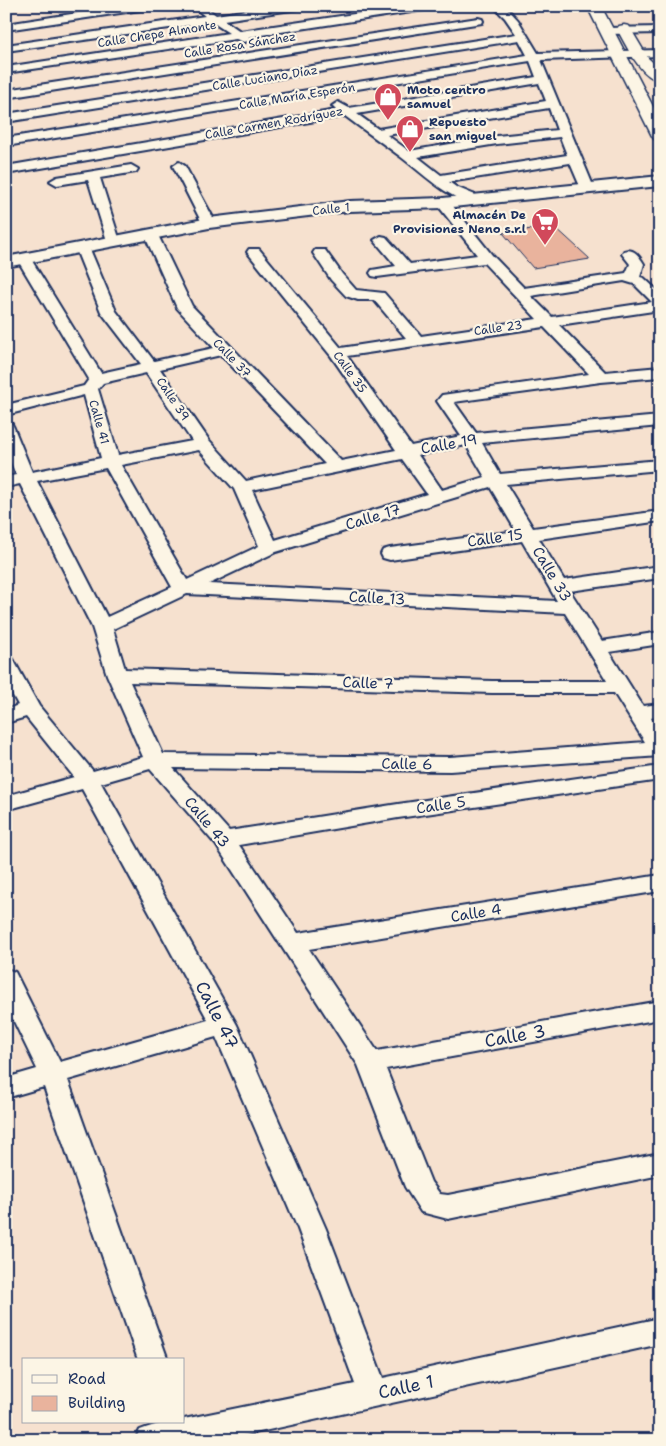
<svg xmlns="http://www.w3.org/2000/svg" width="666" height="1446" font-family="'Shantell Sans',sans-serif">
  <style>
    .building { fill: #e9b39d; stroke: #1b2f5e }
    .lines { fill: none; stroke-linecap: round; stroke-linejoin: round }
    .minor-casing { stroke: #1b2f5e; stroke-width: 4 }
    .tertiary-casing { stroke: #1b2f5e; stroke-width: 4 }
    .secondary-casing { stroke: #1b2f5e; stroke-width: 3 }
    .minor { fill: #fcf5e5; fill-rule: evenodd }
    .tertiary { fill: #fcf5e5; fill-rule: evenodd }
    .secondary { fill: #fcf5e5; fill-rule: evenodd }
    .labels { text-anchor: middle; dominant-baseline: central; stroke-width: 4.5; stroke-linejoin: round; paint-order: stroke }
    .far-street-label { font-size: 12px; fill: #1b2f5e; stroke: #fcf5e5 }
    .far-poi-label { font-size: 12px; font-weight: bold; fill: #1b2f5e; stroke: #fcf5e5; text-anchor: start }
    .street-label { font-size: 15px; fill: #1b2f5e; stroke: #fcf5e5 }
    .near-street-label { font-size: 18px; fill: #1b2f5e; stroke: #fcf5e5 }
  </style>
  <rect width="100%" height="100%" fill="#f6e1cf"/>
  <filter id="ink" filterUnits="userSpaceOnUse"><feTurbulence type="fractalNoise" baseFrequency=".02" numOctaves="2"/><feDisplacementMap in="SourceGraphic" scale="10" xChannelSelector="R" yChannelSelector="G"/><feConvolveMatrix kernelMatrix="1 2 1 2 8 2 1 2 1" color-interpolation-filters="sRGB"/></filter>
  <g filter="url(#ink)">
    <path class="building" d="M554 226 590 259 533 268 503 233Z"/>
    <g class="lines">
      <defs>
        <path id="minor" d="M124 6H152L147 9 6 30V24Z
          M192 6H204L216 15 274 6H303L298 9 224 20 240 31 408 6H436L431 9 248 37 250 39 248 41 244 42 236 39 6 73V67L229 33 212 22 6 51V45L205 16Z
          M493 6H505L518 20 538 53 660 50V56L541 60 594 188 592 191H582L570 163 449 182 456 187 480 197 482 200 475 204C445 197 425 175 401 157 383 143 363 130 345 116L6 174V166L336 110 332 106 338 102 349 108 536 77 530 61 6 146V138L527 55 519 40 6 122V114L516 34 505 18ZM539 83 546 101 378 129 357 114ZM549 108 557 130 497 136 409 151 387 135ZM560 137 567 155 441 175 418 157 497 144Z
          M478 18 482 19 483 21 482 23 6 98V90Z
          M660 27V33L606 34 601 31 606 28Z
          M179 162 185 166 216 223 214 226 209 227 202 223 173 166Z
          M131 165 138 169 136 172 100 178 120 241 118 244H108L88 180 57 185 50 181 57 177Z
          M443 199 448 200 492 255 524 288 626 273 630 264 622 254 624 251C634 248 639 256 644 264L640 277 644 278 660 293V310L559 325 605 372 660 367V377L601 382 454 402 476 433 660 416V426L482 443 500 474 660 460V470L506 484 533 528 660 511V521L539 539 564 580 660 566V578L570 591 602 641 660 632V644L609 652 643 706 660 704V716L651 718 660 732V756L450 771 173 768 229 831 398 804 660 766V780L398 818 239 845 298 933 660 875V891L309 949 377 1051 660 1001V1019L386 1069 431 1182 440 1194 448 1195 660 1153V1175L448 1219 421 1212 405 1187 358 1065 216 845 150 769 101 783 237 1025 326 1229 383 1378 660 1318V1344L223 1440H135L140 1430C155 1424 168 1422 184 1422V1419L355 1384 298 1229 216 1037 68 1080 168 1360H138L44 1087 6 1098V1078L37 1069 6 1005V969L15 972 60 1062 208 1020 82 789 6 810V796L74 777 26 717 6 723V710L18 705 6 683V657L13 659 39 706 93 771 143 757 107 675 92 627 20 484 6 487V477L16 475 6 450V423L12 424 14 428 32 472 101 458 84 395 6 415V405L84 386 89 379 17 259 19 256H29L101 373 141 364 101 312 75 247 77 244H87L89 247 116 311 154 361 214 348 177 308 144 234 146 231H156L192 306 341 461 396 450 331 356 247 252 249 249H259L341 348 406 338 374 300H358L346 296 331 280 313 253 315 250H325L342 274 356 290 384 293 421 336 537 319 484 263 377 277 372 276 370 273 372 270 396 266 374 240 381 236 386 237 410 264 477 255 436 203ZM624 281 634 284 652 302 552 317 531 296ZM544 327 589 374 442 395 437 401 461 436 411 446 347 356ZM221 355 325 464 246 481 209 440 160 369ZM146 373 192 441 118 455 98 389 103 383ZM466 445 485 477 442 490 418 455ZM199 450 234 489 259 546 187 580 121 465ZM402 459 427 494 275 540 252 490ZM106 468 172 587 107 617 37 481ZM490 487 516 531 390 548 383 550 381 554 383 558 390 560 522 541 557 601 209 584 276 552ZM187 594 565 613 607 681H492L125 669 113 629ZM130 682 492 693H614L645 742 450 757 163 754Z"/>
        <path id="tertiary" d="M660 176V186L443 208 350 211 209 228 6 267V257L209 218 350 201 443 198Z"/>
        <path id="secondary" d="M587 6H601L660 120V141L654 139 652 136Z
          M624 25 629 26 648 58 660 69V81C640 77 626 45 617 29L619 26Z"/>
      </defs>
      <use href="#minor" class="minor-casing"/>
      <use href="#tertiary" class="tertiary-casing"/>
      <use href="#secondary" class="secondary-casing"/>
      <use href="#minor" class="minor"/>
      <use href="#tertiary" class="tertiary"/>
      <use href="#secondary" class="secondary"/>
    </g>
  </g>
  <defs>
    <symbol id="shop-pin" viewBox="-11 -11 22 30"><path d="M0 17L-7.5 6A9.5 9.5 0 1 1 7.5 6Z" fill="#d1495b" stroke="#fcf5e5"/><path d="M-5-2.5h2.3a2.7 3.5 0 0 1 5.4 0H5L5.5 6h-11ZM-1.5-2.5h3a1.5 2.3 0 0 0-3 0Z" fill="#fff"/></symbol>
    <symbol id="supermarket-pin" viewBox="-11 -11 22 30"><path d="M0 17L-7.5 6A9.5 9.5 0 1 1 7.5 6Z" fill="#d1495b" stroke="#fcf5e5"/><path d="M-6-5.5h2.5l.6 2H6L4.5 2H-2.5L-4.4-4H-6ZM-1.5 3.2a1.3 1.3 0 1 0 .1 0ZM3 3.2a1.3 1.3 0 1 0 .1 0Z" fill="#fff"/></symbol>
  </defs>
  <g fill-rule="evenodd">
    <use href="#shop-pin" x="372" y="81" width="32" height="43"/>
    <use href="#shop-pin" x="394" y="113" width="32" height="43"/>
    <use href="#supermarket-pin" x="529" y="206" width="32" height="43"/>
  </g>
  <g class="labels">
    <g class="far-street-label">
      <text transform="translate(157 34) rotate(-9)">Calle Chepe Almonte</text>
      <text transform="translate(240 45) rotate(-9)">Calle Rosa Sánchez</text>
      <text transform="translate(265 78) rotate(-9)">Calle Luciano Díaz</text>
      <text transform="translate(297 96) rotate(-9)">Calle María Esperón</text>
      <text transform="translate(274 123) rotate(-10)">Calle Carmen Rodríguez</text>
      <text transform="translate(331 209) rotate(-6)">Calle 1</text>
      <text transform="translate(498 328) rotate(-8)">Calle 23</text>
      <text transform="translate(232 358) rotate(46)">Calle 37</text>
      <text transform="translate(350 372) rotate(54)">Calle 35</text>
      <text transform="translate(173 399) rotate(56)">Calle 39</text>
      <text transform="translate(99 422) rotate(74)">Calle 41</text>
    </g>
    <g class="far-poi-label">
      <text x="407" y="90">Moto centro<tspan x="407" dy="14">samuel</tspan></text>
      <text x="429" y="122">Repuesto<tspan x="429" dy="14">san miguel</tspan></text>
      <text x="526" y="215" text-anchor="end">Almacén De<tspan x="526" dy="14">Provisiones Neno s.r.l</tspan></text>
    </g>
    <g class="street-label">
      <text transform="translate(449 444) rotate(-10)">Calle 19</text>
      <text transform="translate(373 517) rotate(-17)">Calle 17</text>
      <text transform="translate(495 538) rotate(-8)">Calle 15</text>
      <text transform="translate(552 574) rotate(59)">Calle 33</text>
      <text transform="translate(377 598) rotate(3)">Calle 13</text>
      <text transform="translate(368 683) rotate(2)">Calle 7</text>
      <text transform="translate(407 764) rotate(1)">Calle 6</text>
      <text transform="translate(441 805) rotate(-8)">Calle 5</text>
      <text transform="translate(207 822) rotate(50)">Calle 43</text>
      <text transform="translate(476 913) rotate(-9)">Calle 4</text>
    </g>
    <g class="near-street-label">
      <text transform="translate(217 1015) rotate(63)">Calle 47</text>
      <text transform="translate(515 1036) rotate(-10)">Calle 3</text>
      <text transform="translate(406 1387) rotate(-12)">Calle 1</text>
    </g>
  </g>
  <rect width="666" height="1446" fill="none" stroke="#fcf5e5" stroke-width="25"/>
  <rect x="12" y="12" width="641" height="1421" fill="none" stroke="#1b2f5e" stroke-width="2" filter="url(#ink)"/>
  <rect x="22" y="1358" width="162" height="65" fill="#fcf5e5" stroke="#a2a6af"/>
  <rect x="32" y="1375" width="25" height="8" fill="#fcf5e5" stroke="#a2a6af"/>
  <text x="68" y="1384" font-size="15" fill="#1b2f5e">Road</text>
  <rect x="32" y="1396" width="25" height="15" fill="#e9b39d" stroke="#a2a6af"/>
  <text x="68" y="1408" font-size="15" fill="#1b2f5e">Building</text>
</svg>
